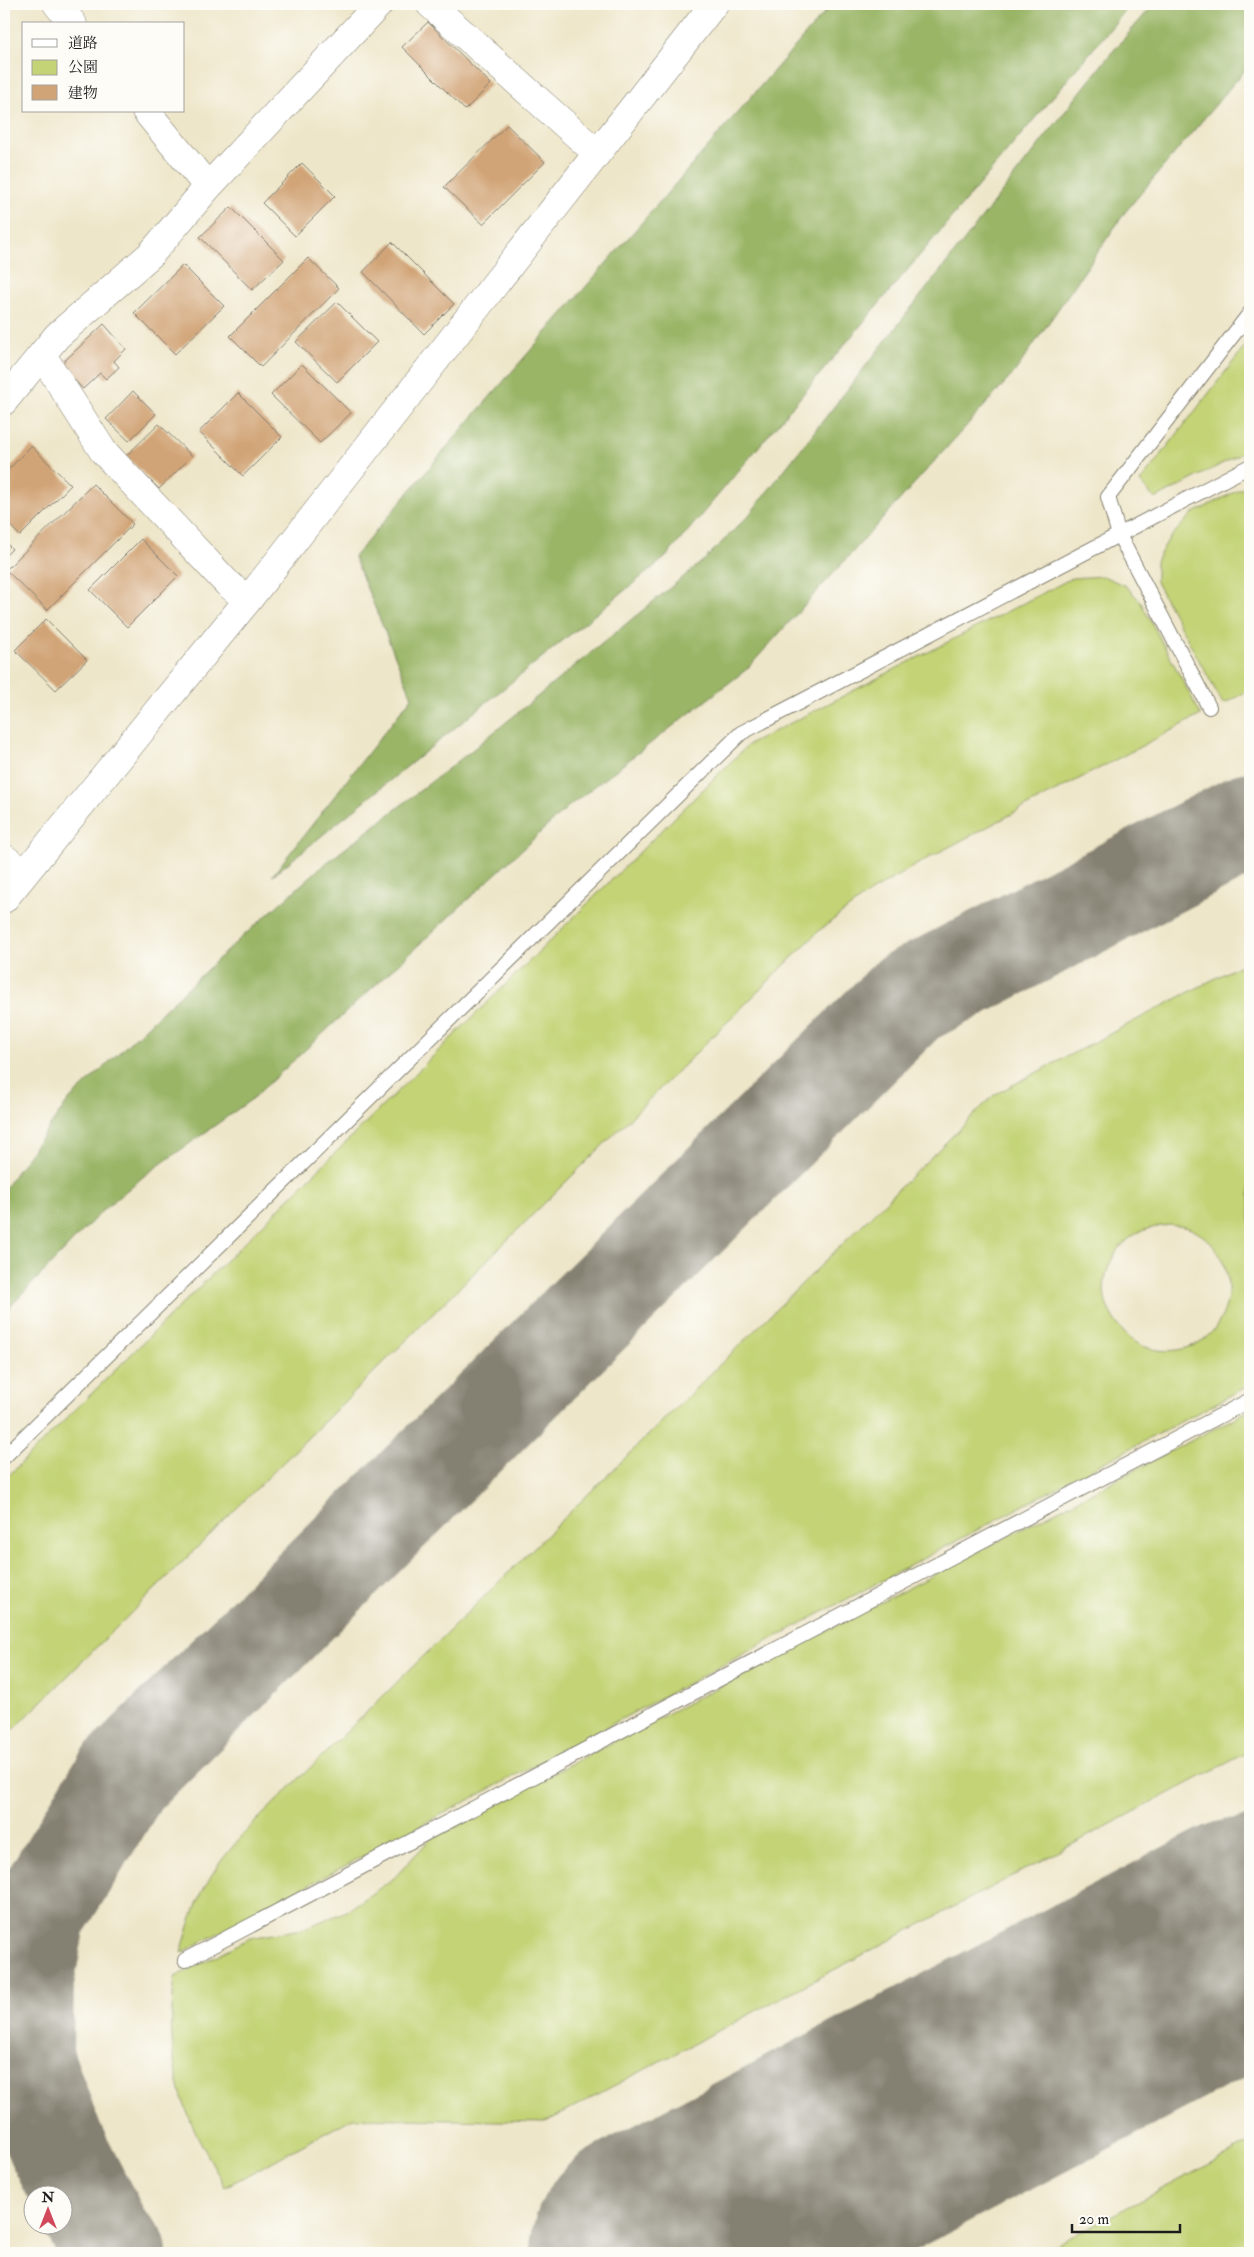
<svg xmlns="http://www.w3.org/2000/svg" width="1254" height="2257" font-family="'IM FELL Double Pica','Noto Serif JP',serif">
  <style>
    .green { fill: #c3d375; stroke: #707848; fill-rule: evenodd }
    .forest { fill: #9ab566; stroke: #5b6841 }
    .lines { fill: none; stroke-linecap: round; stroke-linejoin: round }
    .taxiway { stroke: #858172; stroke-width: 98 }
    .runway { stroke: #858172; stroke-width: 242 }
    .building { fill: #d1a477 }
    .service-casing { stroke: #858172; stroke-width: 16 }
    .minor-casing { stroke: #858172; stroke-width: 29 }
    .service { stroke: #fff; stroke-width: 14 }
    .minor { stroke: #fff; stroke-width: 28 }
  </style>
  <rect width="100%" height="100%" fill="#fdfcf7"/>
  <filter id="ink" filterUnits="userSpaceOnUse"><feTurbulence type="fractalNoise" baseFrequency=".02" numOctaves="2"/><feDisplacementMap in="SourceGraphic" scale="10" xChannelSelector="R" yChannelSelector="G"/><feConvolveMatrix kernelMatrix="1 2 1 2 8 2 1 2 1" color-interpolation-filters="sRGB"/></filter>
  <filter id="wash" filterUnits="userSpaceOnUse"><feTurbulence type="fractalNoise" baseFrequency=".0096" numOctaves="4" result="noise"/><feDisplacementMap in="SourceGraphic" scale="20" xChannelSelector="R" yChannelSelector="G"/><feGaussianBlur stdDeviation="1.12" result="paint"/><feColorMatrix in="noise" values="0 0 0 0 0 0 0 0 0 0 0 0 0 0 0 0 0 1.4 0 .05"/><feComposite in="paint" operator="in"/></filter>
  <g filter="url(#wash)">
    <rect width="100%" height="100%" fill="#eee6c9"/>
    <path class="green" d="M1250 340V449L1155 499 1140 482Z
      M1250 484V690L1223 704 1156 582V561L1168 540 1192 514Z
      M1103 576 1126 586 1140 601 1201 715 928 858 872 891 821 929 4 1739V1480L748 745 1072 578Z
      M1250 960V1385L181 1953C188 1930 194 1906 206 1885 219 1860 239 1839 258 1819L994 1095ZM1169 1225C1176 1226 1185 1226 1191 1229 1254 1258 1233 1360 1158 1350 1135 1347 1120 1332 1110 1312 1096 1288 1109 1254 1130 1238 1141 1229 1155 1227 1169 1225Z
      M1250 1410V1751L545 2122 353 2118 225 2187C213 2163 197 2139 188 2114 170 2070 169 2023 175 1977L250 1938 302 1929 347 1911 394 1878 433 1836Z
      M1250 2143V2253H1040Z"/>
    <path class="forest" d="M832 4H1131L666 557 272 876 412 697 354 557 469 421Z
      M1154 4H1250V64L1126 211 1014 373 747 669 569 806 252 1099 144 1176 103 1210 4 1313V1189L69 1100 233 945 320 868 471 751 704 560 749 515 1107 58Z"/>
    <g class="lines">
      <path class="taxiway" d="M118 2253 106 2243 55 2143 24 2058 25 1982 37 1916 122 1778 909 998 1250 821"/>
      <path class="runway" d="M651 2253 1250 1938"/>
    </g>
    <g id="blocks">
      <path class="building" d="M428 22 491 84 465 110 402 47Z
        M507 125 545 162 483 224 444 187Z
        M302 163 335 196 295 236 262 203Z
        M231 207 284 260 252 290 200 237Z
        M392 242 454 304 424 334 363 272Z
        M308 258 339 288 261 367 230 336Z
        M183 265 224 306 175 354 134 313Z
        M337 302 377 342 337 382 296 342Z
        M104 324 126 349 114 361 119 367 106 379 100 373 83 389 60 365Z
        M302 364 351 413 320 443 271 395Z
        M133 391 156 414 129 441 106 419Z
        M238 393 282 437 243 476 199 432Z
        M159 424 192 456 159 489 126 456Z
        M31 446 71 485 20 536 4 519V474Z
        M93 484 133 524 47 610 6 570Z
        M141 539 178 576 127 627 90 590Z
        M4 541 12 549 4 557Z
        M46 619 87 660 56 690 15 650Z"/>
    </g>
  </g>
  <g filter="url(#ink)">
    <use href="#blocks" fill-opacity="0" stroke="#858172" stroke-width="1"/>
    <g class="lines">
      <defs>
        <path id="service" d="M1209 707 1119 535 1108 497 1250 313
          M4 1457 741 733 1250 466
          M185 1960 1250 1400"/>
        <path id="minor" d="M57 4 73 24
          M430 4 597 153
          M146 111 208 187
          M42 355 103 451 227 583 248 600
          M4 401 57 336 150 255 208 187 379 4
          M4 858 25 873
          M4 899 248 600 714 4"/>
      </defs>
      <use href="#service" class="service-casing"/>
      <use href="#minor" class="minor-casing"/>
      <use href="#service" class="service"/>
      <use href="#minor" class="minor"/>
    </g>
  </g>
  <rect width="1254" height="2257" fill="none" stroke="#fdfcf7" stroke-width="20"/>
  <rect x="22" y="22" width="162" height="90" fill="#fdfcf7" stroke="#a3a29f"/>
  <rect x="32" y="39" width="25" height="8" fill="#ffffff" stroke="#a3a29f"/>
  <text x="68" y="48" font-size="15" fill="#1c1c1c">道路</text>
  <rect x="32" y="60" width="25" height="15" fill="#c3d375" stroke="#a3a29f"/>
  <text x="68" y="72" font-size="15" fill="#1c1c1c">公園</text>
  <rect x="32" y="85" width="25" height="15" fill="#d1a477" stroke="#a3a29f"/>
  <text x="68" y="98" font-size="15" fill="#1c1c1c">建物</text>
  <g transform="translate(48 2210)"><circle r="24" fill="#fdfcf7" stroke="#a3a29f"/>
  <path d="M0-4L9 19L0 12L-9 19Z" fill="#d1495b"/>
  <text y="-8" font-size="14" font-weight="bold" text-anchor="middle" fill="#1c1c1c">N</text>
  </g>
  <path d="M1072 2224v8h108v-8" fill="none" stroke="#1c1c1c" stroke-width="2.5"/>
  <text x="1079" y="2224" font-size="15" fill="#1c1c1c" stroke="#fdfcf7" stroke-width="4" paint-order="stroke">20 m</text>
</svg>
